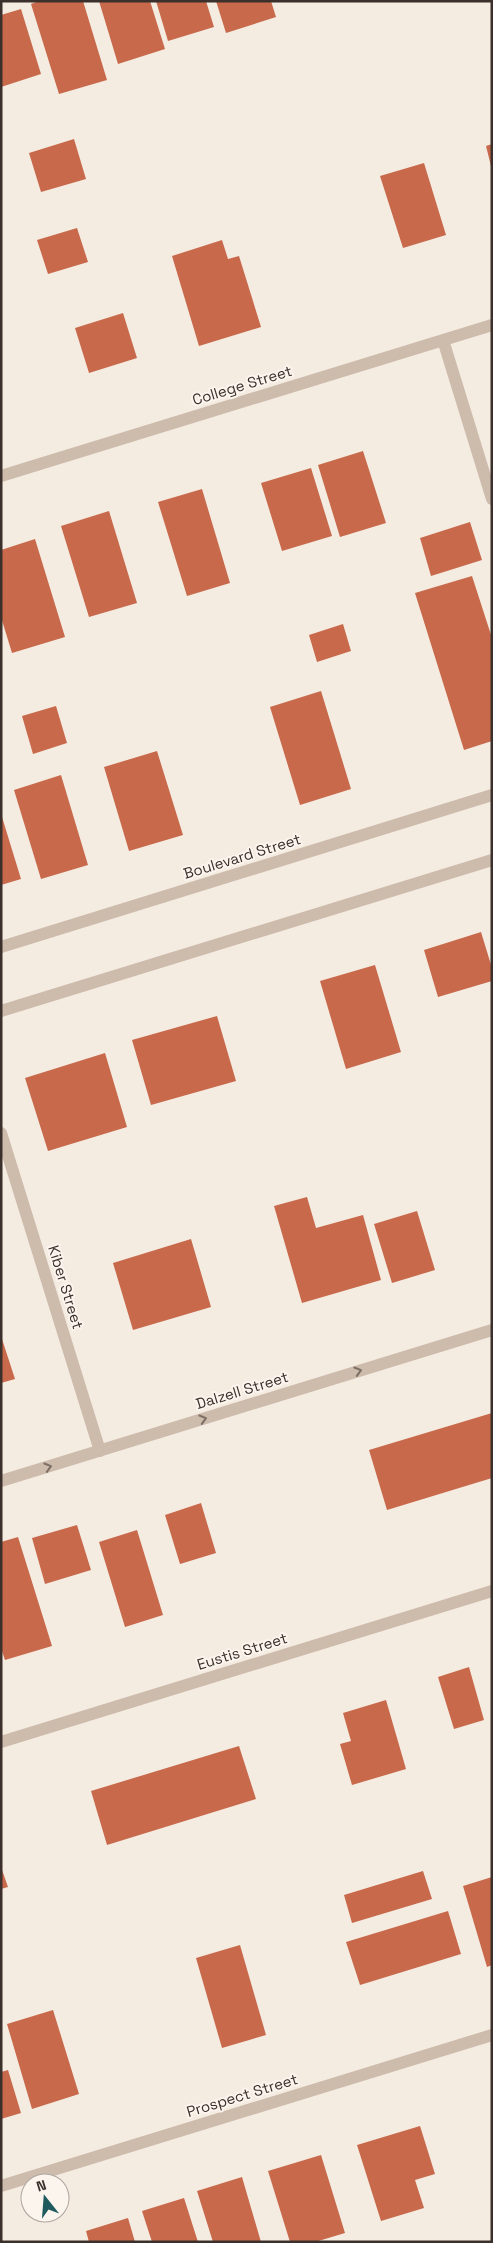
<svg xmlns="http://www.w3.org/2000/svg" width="493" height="2243" font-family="'Space Grotesk',sans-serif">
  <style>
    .building { fill: #c8694b }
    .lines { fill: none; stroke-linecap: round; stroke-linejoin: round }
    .minor { stroke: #cdbbac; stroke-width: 12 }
    .oneway { stroke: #7d6f65 }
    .labels { text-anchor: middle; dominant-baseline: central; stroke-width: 4; stroke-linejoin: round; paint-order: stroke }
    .street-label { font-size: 15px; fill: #3b302b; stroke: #fbf5ee }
  </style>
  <rect width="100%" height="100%" fill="#f4ebe1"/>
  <path class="building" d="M39 1H83L107 80 59 94 31 4Z
    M99 1H150L165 49 118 64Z
    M156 1H206L214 27 168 41Z
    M216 1H271L276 17 226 33Z
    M21 9 41 74 1 87V15Z
    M74 139 86 179 41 192 29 153Z
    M492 144V166H491L486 146Z
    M424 163 446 235 403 248 380 176Z
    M77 228 88 262 48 274 37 240Z
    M222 240 228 259 239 256 261 327 199 346 172 256Z
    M123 313 137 358 89 373 75 328Z
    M363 451 386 523 340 537 318 465Z
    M311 468 332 536 282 551 261 483Z
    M202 489 230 583 187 596 158 502Z
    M109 511 137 603 89 617 61 526Z
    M470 522 482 560 431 576 420 538Z
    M35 539 65 637 12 653 1 617V550Z
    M472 576 492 638V741L464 750 415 593Z
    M343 624 351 651 317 662 309 635Z
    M321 691 351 789 300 805 270 707Z
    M56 706 67 743 33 754 22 716Z
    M157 751 183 835 129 851 104 767Z
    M61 775 88 865 41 879 14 790Z
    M2 817 21 879 1 885V818Z
    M481 932 492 968V981L438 997 424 950Z
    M375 965 401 1052 346 1069 320 981Z
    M217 1016 236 1081 151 1105 132 1040Z
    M105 1053 127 1127 48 1151 25 1078Z
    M307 1197 316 1228 363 1215 381 1280 302 1303 274 1206Z
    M417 1211 435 1270 392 1283 374 1224Z
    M191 1239 211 1307 133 1330 113 1263Z
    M1 1336 15 1379 1 1383Z
    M492 1413V1478L387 1510 369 1450Z
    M201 1503 216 1553 180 1564 165 1515Z
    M77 1525 91 1570 45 1584 32 1538Z
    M137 1530 163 1615 125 1627 99 1542Z
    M18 1537 52 1646 5 1660 1 1648V1542Z
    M469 1667 484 1720 454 1729 438 1677Z
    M386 1700 406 1769 352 1785 340 1744 351 1741 343 1713Z
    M239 1746 256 1799 107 1845 91 1791Z
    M1 1867 8 1887 1 1889Z
    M423 1871 432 1899 352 1923 344 1895Z
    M492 1877V1965L487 1967 463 1886Z
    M448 1911 461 1954 360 1985 346 1942Z
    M240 1945 266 2035 222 2048 196 1958Z
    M53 2010 79 2094 32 2109 7 2024Z
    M8 2070 21 2113 1 2119V2072Z
    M420 2126 435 2174 415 2180 424 2208 381 2221 357 2145Z
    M321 2155 345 2233 315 2242H290L268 2171Z
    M242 2177 261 2242H213L197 2191Z
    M184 2198 198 2242H152L142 2211Z
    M128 2218 135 2242H89L86 2231Z"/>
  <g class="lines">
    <path class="minor" d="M443 340 492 499
      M1 476 492 325
      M1 947 492 795
      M1 1011 492 860
      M1 1133 100 1451
      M1 1481 492 1330
      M1 1742 492 1591
      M1 2186 492 2035"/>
  </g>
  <defs><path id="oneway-chevron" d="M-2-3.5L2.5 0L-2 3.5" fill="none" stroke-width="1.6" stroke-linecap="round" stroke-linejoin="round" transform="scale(1.25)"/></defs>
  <g class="oneway">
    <use href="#oneway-chevron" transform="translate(358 1371) rotate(-17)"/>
    <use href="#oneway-chevron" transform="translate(203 1419) rotate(-17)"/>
    <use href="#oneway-chevron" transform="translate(48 1467) rotate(-17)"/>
  </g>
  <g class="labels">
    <g class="street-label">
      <text transform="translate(242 385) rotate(-17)">College Street</text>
      <text transform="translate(242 856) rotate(-17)">Boulevard Street</text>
      <text transform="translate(66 1287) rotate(73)">Kiber Street</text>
      <text transform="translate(242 1390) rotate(-17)">Dalzell Street</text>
      <text transform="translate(242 1651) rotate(-17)">Eustis Street</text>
      <text transform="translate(242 2095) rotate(-17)">Prospect Street</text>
    </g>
  </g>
  <rect width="493" height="2243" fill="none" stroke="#3b302b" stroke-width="5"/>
  <g transform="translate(45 2198) rotate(343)"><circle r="24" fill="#fbf5ee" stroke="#aea6a0"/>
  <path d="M0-4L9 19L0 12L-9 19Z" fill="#1f5a5e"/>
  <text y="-8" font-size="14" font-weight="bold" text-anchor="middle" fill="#3b302b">N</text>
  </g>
</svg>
